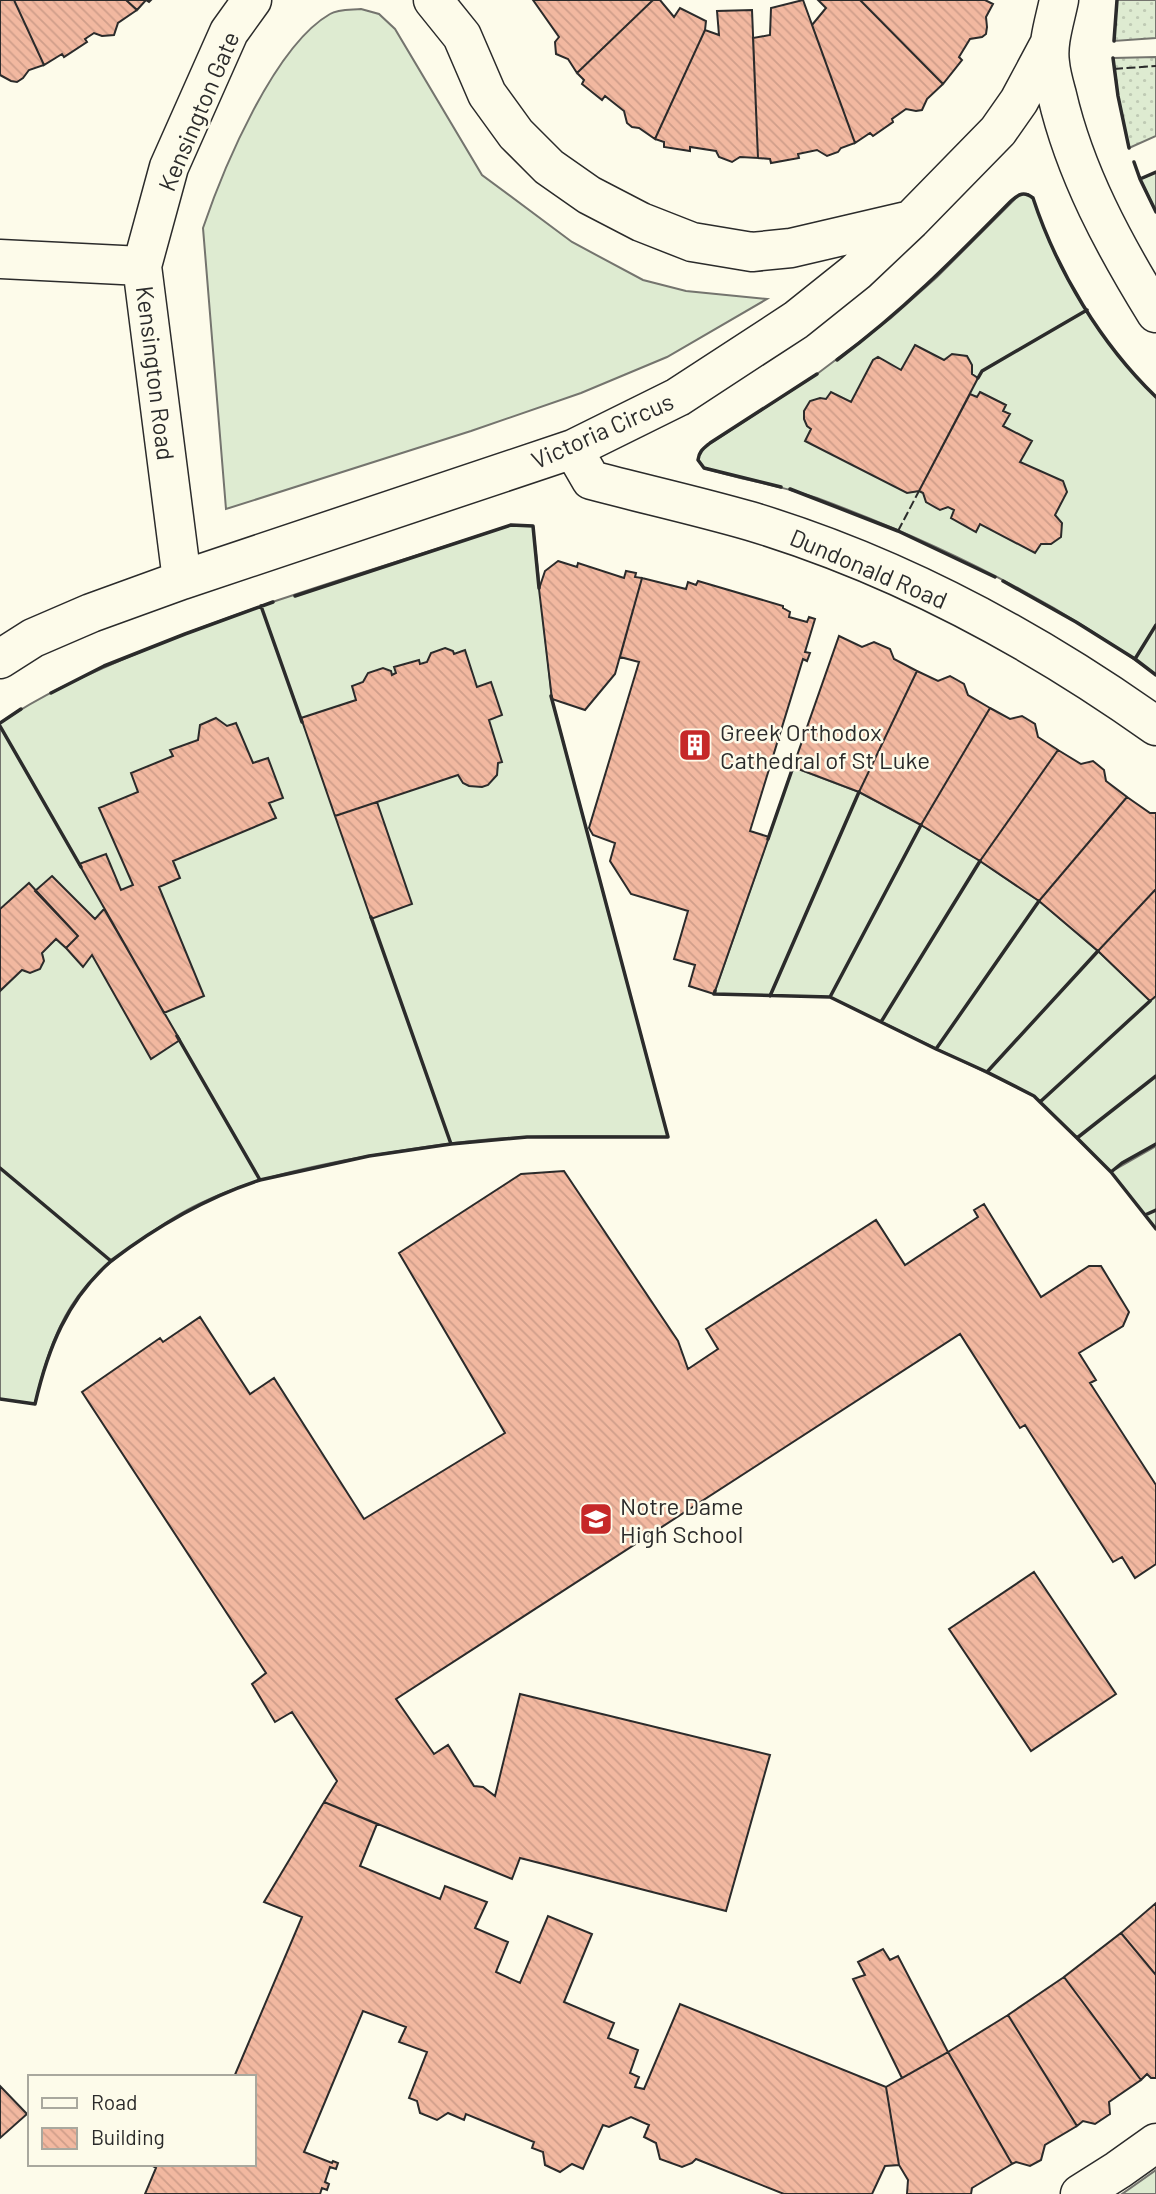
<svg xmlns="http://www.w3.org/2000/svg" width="1156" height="2194" font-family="Barlow,sans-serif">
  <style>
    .grass { fill: url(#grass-dots); stroke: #74746e; stroke-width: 2 }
    .garden { fill: #deebd1; stroke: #74746e; stroke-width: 2 }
    .building { fill: url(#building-back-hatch); stroke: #2b2b2b; stroke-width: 2 }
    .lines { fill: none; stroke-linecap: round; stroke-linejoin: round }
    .street-casing { stroke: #2b2b2b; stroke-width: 41 }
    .street { stroke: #fdfbea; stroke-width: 38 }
    .fence { stroke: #2b2b2b; stroke-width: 2; stroke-dasharray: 9 3.5; stroke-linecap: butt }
    .wall { stroke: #2b2b2b; stroke-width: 3.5 }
    .labels { text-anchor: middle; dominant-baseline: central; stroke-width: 5; stroke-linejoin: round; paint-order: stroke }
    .street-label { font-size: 24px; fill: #2b2b2b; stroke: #fdfbea }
    .poi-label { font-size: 24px; fill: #2b2b2b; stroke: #fdfbea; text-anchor: start }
  </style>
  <defs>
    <pattern id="grass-dots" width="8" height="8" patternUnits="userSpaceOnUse" patternTransform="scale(1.75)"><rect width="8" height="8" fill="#deebd1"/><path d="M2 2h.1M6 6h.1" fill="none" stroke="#bfcab4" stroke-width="1.8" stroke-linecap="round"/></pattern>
    <pattern id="building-back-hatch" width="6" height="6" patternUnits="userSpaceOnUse" patternTransform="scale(1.75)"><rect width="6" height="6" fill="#f2b8a0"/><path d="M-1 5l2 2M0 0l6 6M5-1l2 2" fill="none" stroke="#d09e8a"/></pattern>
  </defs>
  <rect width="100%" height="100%" fill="#fdfbea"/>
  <path class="grass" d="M1117 0H1156V38L1114 41Z
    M1156 57V136L1129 148 1118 96 1113 58Z"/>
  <path class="garden" d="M361 9 379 14 395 29 482 175 572 242 643 280 686 291 767 299 667 357 581 393 471 431 226 509 203 228C223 169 274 46 330 14 338 9 352 10 361 9Z
    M1156 172V212L1140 179Z
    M1020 194H1028L1033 198C1057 272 1101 344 1156 397V675C1054 600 936 542 817 498 780 485 741 480 704 468L698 460 700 452 705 447 817 374 891 318 937 277Z
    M511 525 533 526 552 699 668 1137C606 1136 544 1134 482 1140 437 1144 391 1152 346 1160 296 1170 245 1181 199 1204 180 1213 162 1225 145 1237 120 1254 96 1272 78 1296 55 1327 43 1367 35 1404L0 1399V723C49 690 94 672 147 649 265 600 390 565 511 525Z
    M793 767 859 792 921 825 980 861 1039 901 1098 951 1150 1001 1156 996V1144L1116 1169 1156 1146V1229L1111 1172 1034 1096 830 997 714 994Z
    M1156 2170V2194H1122Z"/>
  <path class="building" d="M0 0H14L44 65 29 70 23 78 17 82 11 81 0 75Z
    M14 0H126L137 10 118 23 114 35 102 36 94 33 85 39 87 42 64 57 62 54 44 65Z
    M126 0H151L149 2 146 0 137 10Z
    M533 0H653L577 73 568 59 556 54 555 42 559 37Z
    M653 0H660L674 17 680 8 706 21 705 30 655 139 639 128 632 127 627 123 624 111 605 96 602 100 582 84 584 80 577 73Z
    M803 0 855 143 841 148 838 152 827 156 817 150 798 154 799 158 771 163 770 159 758 158 753 38 770 35 771 8Z
    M818 0H860L943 84 927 99 922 110 916 111 906 109 892 119 893 122 873 136 870 133 855 143 812 25 826 8Z
    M860 0H985L993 4 986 17 987 27 986 34 982 37 970 39 959 57 962 60 943 84Z
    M752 10 758 158 740 157 732 162 719 157 716 151 690 147V151L664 147V142L655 139 705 30 719 35 717 11Z
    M915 345 944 360 952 354 967 356 972 365V374L978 378 919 491 907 493 805 441 811 429 807 426 804 419V411L810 401 820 398 826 399 831 392 851 402 873 360 878 357 901 370Z
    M980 392 1006 405 1003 411 1010 414 1003 426 1032 441 1020 462 1063 481 1067 492 1055 515 1062 523 1061 537 1051 544H1041L1035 553 980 524 976 532 951 518 954 510 948 507 940 510 926 502 923 493 919 491 970 394 977 397Z
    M558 561 577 567 578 563 624 578 626 571 636 573 635 577 642 578 615 674 585 710 552 699 539 589 545 571Z
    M642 578 686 589 688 582 696 585 698 581 783 606V608L790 612 789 617 807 622 809 617 815 619 805 652 810 653 807 661 803 659 750 831 769 837 714 994 689 986 695 965 674 959 688 911 631 894 610 861 615 843 593 835 589 828 639 662 620 657Z
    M839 636 862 647 874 642 890 649 894 659 917 671 859 792 793 767Z
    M445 648 453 651 454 654 465 650 477 687 491 682 502 715 489 720 502 762 498 763 497 775 488 785 482 787 469 786 463 783 458 775 335 816 301 718 356 700 352 686 363 682 368 673 383 668 391 671 392 675 396 673 394 667 419 660 420 664 427 662 431 653Z
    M917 671 938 681 950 676 964 684 968 695 990 708 921 825 859 792Z
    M990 708 1010 719 1022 716 1035 724 1038 737 1058 750 980 861 921 825Z
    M216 718 227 726 236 723 253 763 268 758 283 798 269 803 276 818 173 861 180 878 159 887 204 996 164 1013 79 864 106 854 121 890 133 885 99 808 138 792 131 773 173 756 170 750 198 740 200 725Z
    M1058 750 1081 764 1093 761 1104 770 1106 781 1127 797 1039 901 980 861Z
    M1127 797 1150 813H1156V889L1098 951 1039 901Z
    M377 802 412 904 371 919 335 816Z
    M52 876 95 919 104 909 180 1040 151 1059 92 955 83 967 66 948 78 936 35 891Z
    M29 883 78 936 66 948 56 939 42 953 44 961 40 969 30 973 22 970 0 991V909Z
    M1156 889V996L1150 1001 1098 951Z
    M564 1171 678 1341 688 1369 718 1349 706 1329 876 1220 905 1265 978 1217 974 1210 984 1204 1041 1297 1089 1266H1101L1129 1312 1123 1326 1079 1353 1096 1380 1090 1383 1156 1485V1564L1135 1578 1122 1557 1113 1562 1025 1425 1020 1428 960 1334 396 1699 434 1754 448 1745 474 1786 483 1787 495 1796 520 1694 770 1755 726 1911 520 1858 512 1879 324 1802 337 1781 292 1712 275 1722 252 1684 266 1673 82 1392 160 1338 163 1342 200 1317 250 1394 274 1378 364 1519 505 1433 399 1253 521 1174Z
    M1034 1572 1116 1694 1031 1751 949 1629Z
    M324 1802 377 1824 360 1866 440 1899 445 1886 487 1902 475 1928 508 1942 496 1972 520 1983 548 1916 592 1934 564 2002 614 2023 608 2038 638 2050 630 2073 639 2077 635 2087 644 2089 680 2004 886 2087 899 2165 885 2166 872 2194H784L696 2159 692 2163 682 2167 660 2159 656 2143 644 2137 649 2125 631 2117 609 2127 603 2125 583 2169 572 2164 560 2172 545 2165 543 2152 532 2148 534 2142 466 2114 464 2120 448 2113 437 2120 420 2113 417 2101 409 2098 427 2052 399 2042 406 2027 363 2011 304 2152 332 2163 333 2161 338 2163 336 2169 330 2167 325 2182 329 2184 327 2190 322 2188 320 2194H145L156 2168 149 2164H254V2077H234L302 1917 264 1902Z
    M1156 1903V1975L1121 1933Z
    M1121 1933 1156 1975V2078H1151L1147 2074 1141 2080 1064 1977Z
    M883 1949 890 1960 898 1956 948 2052 902 2078 853 1979 865 1975 858 1962Z
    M1064 1977 1141 2080 1109 2102 1110 2114 1095 2124 1083 2121 1077 2126 1008 2015Z
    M1008 2015 1077 2126 1045 2145 1041 2160 1030 2166 1016 2162 1012 2164 948 2052Z
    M948 2052 1012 2164 972 2188 971 2194H907L908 2180 899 2165 886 2087Z
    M0 2086 27 2114 0 2138Z"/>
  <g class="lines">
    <defs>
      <path id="street" d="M433 0 462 36 487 94 516 134 549 167 589 195 641 222 692 242 752 252 791 248 911 220
        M1059 0C1055 20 1047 43 1050 63 1051 74 1054 84 1057 95 1075 173 1114 245 1156 313
        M0 259 142 266 182 580
        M142 266 169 167 229 32 252 0
        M573 449 591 480C644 494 698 506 750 521 896 565 1032 638 1156 726
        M0 659 33 638 91 613 182 580 573 449 678 397 796 320 856 272 911 220 998 131 1019 101 1050 43
        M1080 2194 1118 2170 1156 2143"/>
    </defs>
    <use href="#street" class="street-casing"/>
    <use href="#street" class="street"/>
    <path class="fence" d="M1114 69 1156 66
      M898 531 919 491"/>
    <path class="wall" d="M1114 41 1117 0
      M1113 58 1118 96 1129 148
      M1134 162 1140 179
      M1156 172 1140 179 1156 212
      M837 360C903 311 954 259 1011 201 1019 194 1024 191 1033 198 1057 271 1101 344 1156 397
      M978 378 982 371 1087 310
      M781 487 704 468 698 460C699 451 704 448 710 443L817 374
      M790 489 898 531 995 577
      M1003 581 1076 622 1135 659 1156 625
      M295 596 511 525 533 526 539 588
      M261 606 302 722
      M1136 658 1135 659 1156 675
      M51 693 104 666 185 634 273 602
      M0 723 21 709
      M0 726 81 867
      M768 839 793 767
      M371 917 451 1144 527 1137H668L551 696
      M715 991 714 994 830 997 921 825
      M770 996 859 792
      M830 997 881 1022 980 861
      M881 1022 936 1049 1039 901
      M177 1036 260 1180 369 1156 451 1144
      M936 1049 987 1072 1098 951
      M987 1072 1034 1096 1040 1102 1150 1001
      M1040 1102 1077 1138 1156 1076
      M1077 1138 1111 1172 1122 1163 1156 1144
      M0 1168 111 1261C157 1226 205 1198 260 1180
      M1111 1172 1145 1215 1156 1210
      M1145 1215 1156 1229
      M0 1399 35 1404C48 1348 67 1300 111 1261"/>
  </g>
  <defs>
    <symbol id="building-square" viewBox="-11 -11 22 22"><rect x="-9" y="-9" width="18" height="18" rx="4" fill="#c62828" stroke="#fdfbea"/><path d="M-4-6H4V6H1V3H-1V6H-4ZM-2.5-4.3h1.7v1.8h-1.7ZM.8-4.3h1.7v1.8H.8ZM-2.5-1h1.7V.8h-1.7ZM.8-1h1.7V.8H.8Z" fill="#fff"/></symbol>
    <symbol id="school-square" viewBox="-11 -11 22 22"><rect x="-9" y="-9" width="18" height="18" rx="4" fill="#c62828" stroke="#fdfbea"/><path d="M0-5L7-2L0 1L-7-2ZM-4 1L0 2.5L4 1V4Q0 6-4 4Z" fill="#fff"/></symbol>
  </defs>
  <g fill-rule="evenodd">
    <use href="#building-square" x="676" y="726" width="38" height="38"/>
    <use href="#school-square" x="577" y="1500" width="38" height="38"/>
  </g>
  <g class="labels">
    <g class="street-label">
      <text transform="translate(198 111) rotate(-67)">Kensington Gate</text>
      <text transform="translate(156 373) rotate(83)">Kensington Road</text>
      <text transform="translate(602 430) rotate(-24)">Victoria Circus</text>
      <text transform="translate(869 568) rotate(23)">Dundonald Road</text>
    </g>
    <g class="poi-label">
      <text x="720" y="731">Greek Orthodox<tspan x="720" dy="28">Cathedral of St Luke</tspan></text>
      <text x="620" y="1505">Notre Dame<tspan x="620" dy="28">High School</tspan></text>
    </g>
  </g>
  <rect x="28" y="2075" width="228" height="91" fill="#fdfbea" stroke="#a9a89e" stroke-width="2"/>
  <rect x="42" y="2098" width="35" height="10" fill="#fdfbea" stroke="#a9a89e" stroke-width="2"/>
  <text x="91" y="2110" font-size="21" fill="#2b2b2b">Road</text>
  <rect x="42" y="2128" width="35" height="21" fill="url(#building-back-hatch)" stroke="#a9a89e" stroke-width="2"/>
  <text x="91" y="2145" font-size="21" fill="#2b2b2b">Building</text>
</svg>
